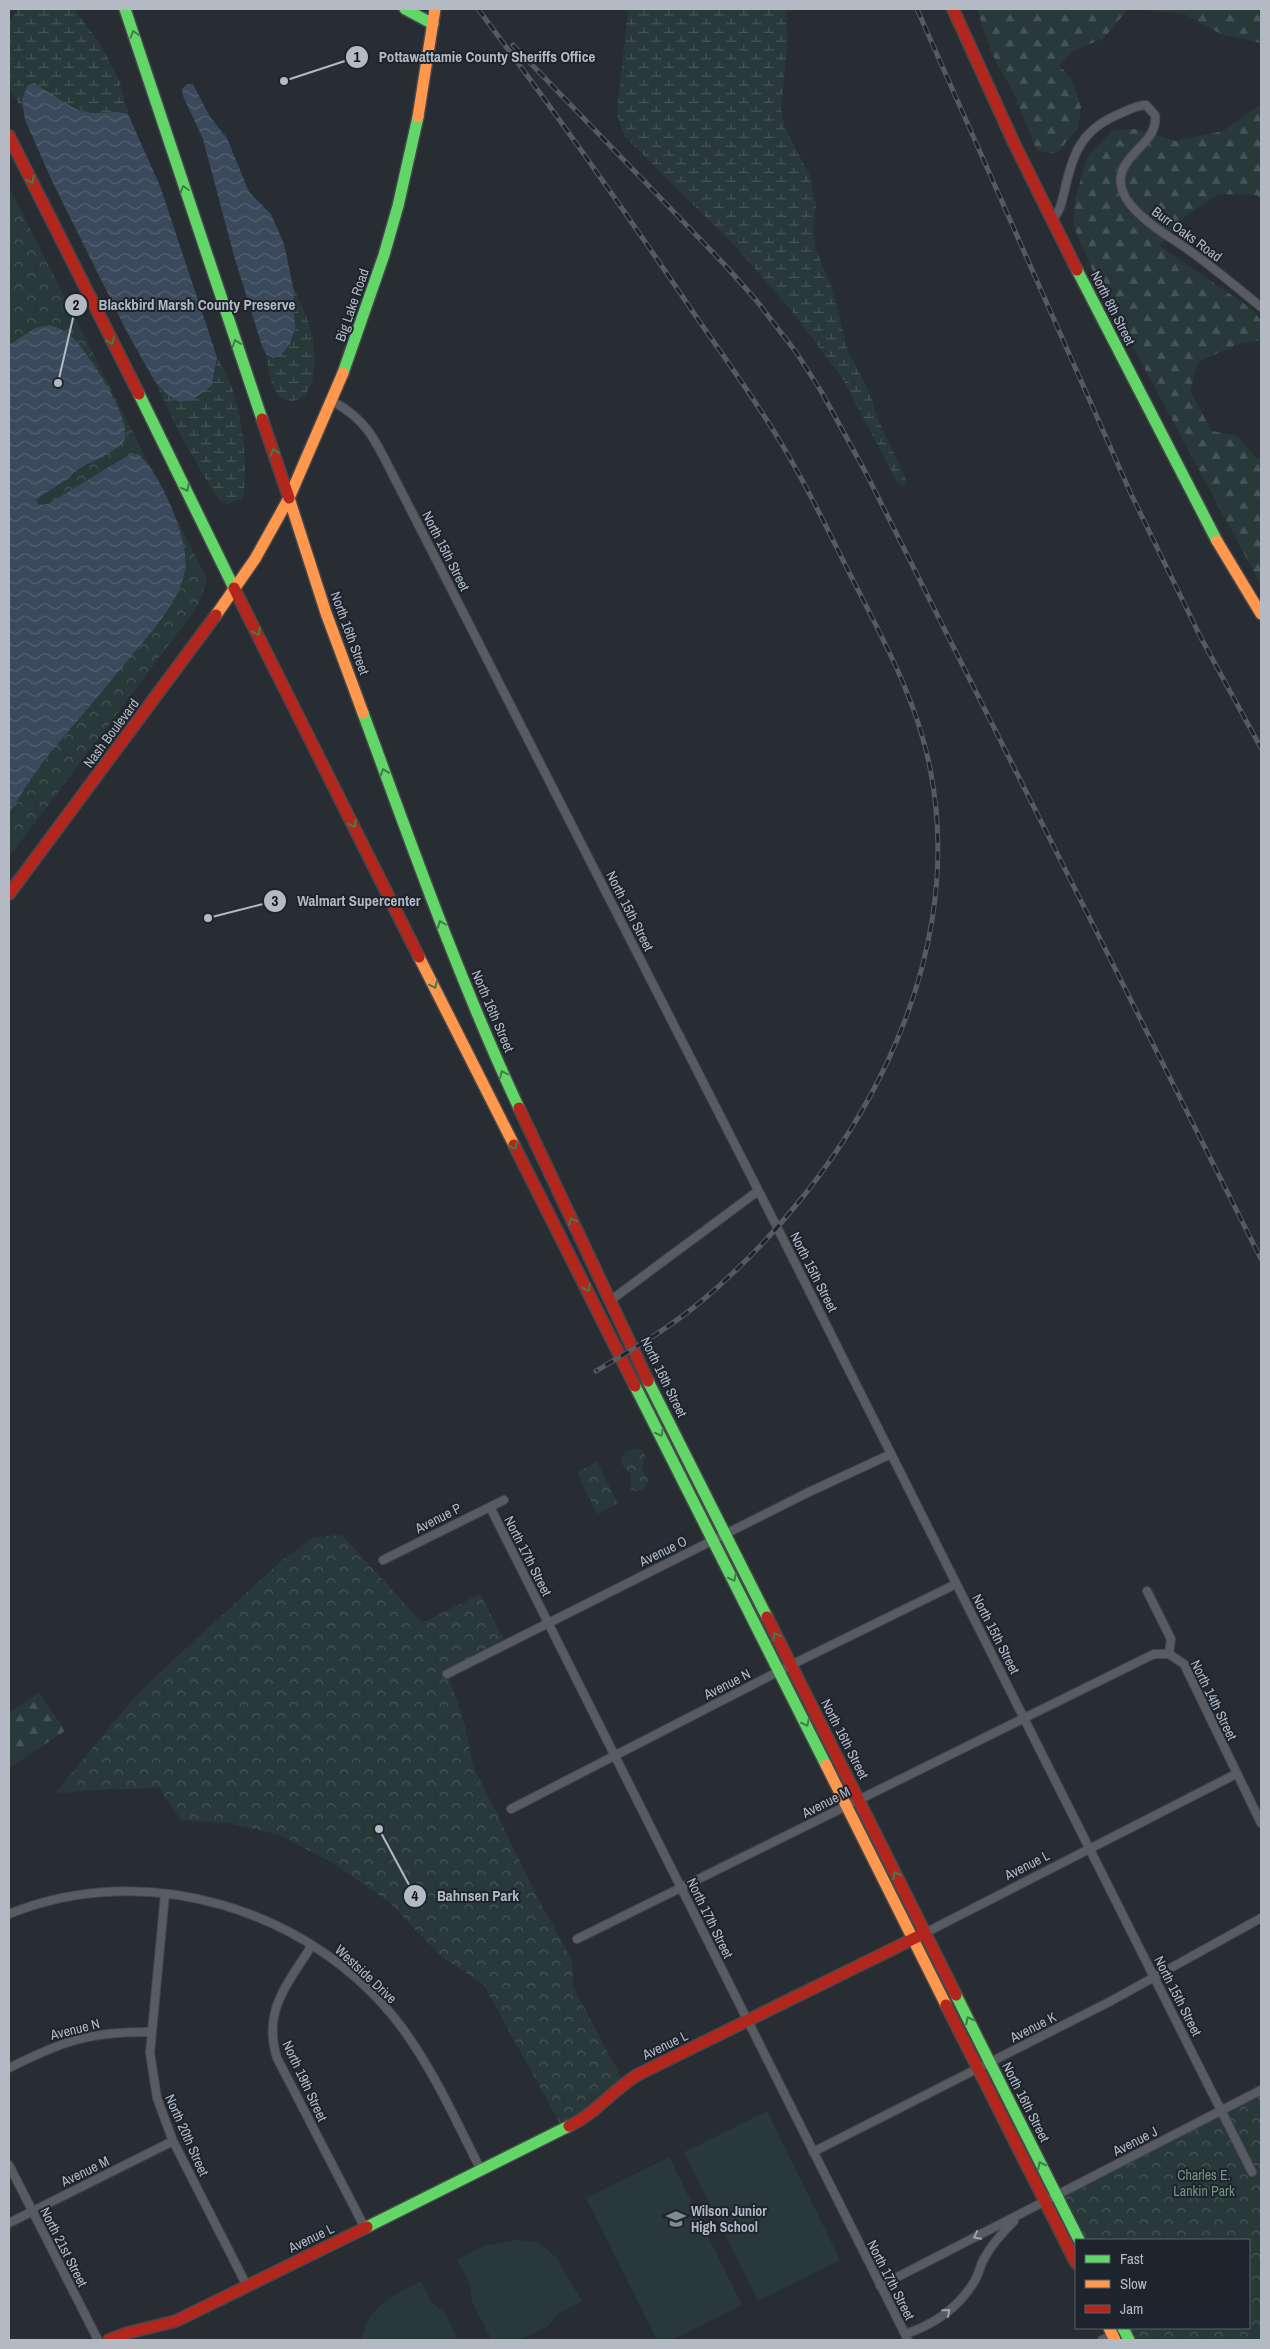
<svg xmlns="http://www.w3.org/2000/svg" width="1270" height="2349" font-family="'Archivo Narrow',sans-serif">
  <style>
    .grass { fill: #293939 }
    .forest { fill: url(#forest-firs) }
    .wetland { fill: url(#wetland-marsh) }
    .park { fill: url(#park-crowns) }
    .water { fill: url(#water-waves) }
    .lines { fill: none; stroke-linecap: round; stroke-linejoin: round }
    .street-casing { stroke: #44484c; stroke-width: 10 }
    .fast-casing { stroke: #44484c; stroke-width: 14 }
    .slow-casing { stroke: #44484c; stroke-width: 14 }
    .jam-casing { stroke: #44484c; stroke-width: 14 }
    .street { stroke: #585c62; stroke-width: 8 }
    .fast { stroke: #63d668; stroke-width: 11 }
    .slow { stroke: #ff974d; stroke-width: 11 }
    .jam { stroke: #b3261e; stroke-width: 11 }
    .rail-casing { stroke: #575a5f; stroke-width: 5 }
    .rail { stroke: #1d242d; stroke-width: 3; stroke-dasharray: 9; stroke-linecap: butt }
    .oneway { stroke: #407d4a }
    .oneway2 { stroke: #9ca2ac }
    .labels { text-anchor: middle; dominant-baseline: central; stroke-width: 4; stroke-linejoin: round; paint-order: stroke }
    .street-label { font-size: 14px; fill: #b3bac4; stroke: #1d242d }
    .park-label { font-size: 14px; fill: #73977b; stroke: #1d242d }
    .poi-label { font-size: 14px; font-weight: bold; fill: #b3bac4; stroke: #1d242d; text-anchor: start }
    .leader { fill: none; stroke: #b3bac4; stroke-width: 2 }
    .callout-dot { fill: #b3bac4; stroke: #1d242d; stroke-width: 2 }
    .mark-label { font-size: 15px; text-anchor: middle; font-weight: bold; fill: #111 }
    .callout-label { font-size: 15px; text-anchor: middle; font-weight: bold; fill: #b3bac4; stroke: #1d242d; stroke-width: 4; stroke-linejoin: round; paint-order: stroke }
  </style>
  <defs>
    <pattern id="forest-firs" width="22" height="20" patternUnits="userSpaceOnUse" patternTransform="scale(1.25)"><rect width="22" height="20" fill="#293939"/><path d="M5 1l3.5 6h-7zM16 11l3.5 6h-7z" fill="#465454"/></pattern>
    <pattern id="wetland-marsh" width="20" height="14" patternUnits="userSpaceOnUse" patternTransform="scale(1.25)"><rect width="20" height="14" fill="#293939"/><path d="M1 5h8M5 5V1M11 12h8M15 12V8" fill="none" stroke="#465454"/></pattern>
    <pattern id="park-crowns" width="20" height="18" patternUnits="userSpaceOnUse" patternTransform="scale(1.25)"><rect width="20" height="18" fill="#293939"/><path d="M2 6a3 3 0 1 1 6 0M12 15a3 3 0 1 1 6 0" fill="none" stroke="#465454"/></pattern>
    <pattern id="water-waves" width="16" height="10" patternUnits="userSpaceOnUse" patternTransform="scale(1.25)"><rect width="16" height="10" fill="#3a495b"/><path d="M0 5q4-4 8 0t8 0" fill="none" stroke="#546171"/></pattern>
  </defs>
  <rect width="100%" height="100%" fill="#282d33"/>
  <path class="grass" d="M767 2111 840 2260 758 2301 684 2152Z
    M669 2157 742 2305 672 2340H657L586 2198Z
    M515 2240 537 2242 556 2257 582 2302 559 2313 548 2326 519 2340H492L472 2302 470 2284 457 2260 484 2246Z
    M421 2281 432 2303 446 2314 458 2340H362C367 2305 393 2297 421 2281Z"/>
  <path class="forest" d="M977 9H1128L1104 38 1074 51 1059 65 1071 78 1081 107 1078 128 1056 154 1037 151 1015 96 992 54Z
    M1138 9H1261V43L1221 34 1184 14Z
    M1261 104V200L1257 195 1219 194 1186 216 1160 246 1253 310 1261 321V340L1239 344 1198 362 1190 391 1212 431 1238 436 1255 457 1261 460V585L1095 276 1073 225 1075 200 1087 157 1112 131 1136 129 1176 141 1223 131Z
    M39 1692 65 1731 9 1768V1713Z"/>
  <path class="wetland" d="M18 9H74L102 47 119 80 128 114C119 110 114 113 105 114 82 115 60 101 43 87L22 99 23 110 9 89V23Z
    M628 9H786L787 47 781 110 785 128 809 174 816 205 813 227 815 247 832 289 848 351 871 396 877 417 906 479 904 486 897 482 843 379 791 310 737 248 625 137 617 114Z
    M293 287C302 307 313 327 314 350 316 367 314 399 292 401 285 401 280 398 276 392 269 381 269 367 266 354L273 358 295 328Z
    M217 358C241 392 249 457 243 498L228 504 220 501 214 493 180 434 154 380 167 395 179 402 215 375Z"/>
  <path class="park" d="M9 187 207 579 198 606 9 857Z
    M638 1448 642 1450 646 1457 641 1468 648 1480 645 1488 637 1492 631 1489V1475L620 1462 626 1451Z
    M597 1462 618 1504 597 1514 577 1472Z
    M342 1535 422 1623 480 1594 506 1644 447 1674 463 1718 473 1766 541 1904 572 1960 573 1987 624 2083 563 2129 484 1985 441 1956 388 1901 336 1865 280 1835 227 1823 181 1820 159 1788 87 1790 54 1794 141 1690 280 1562 314 1537Z
    M1261 2090V2340H1131L1125 2328H1249V2240H1080L1057 2196Z"/>
  <path class="water" d="M34 83C51 92 66 107 86 112 100 115 114 109 128 114L160 186 212 342 217 358 212 385 192 400 179 402 167 395 154 380 127 332 52 181 25 120 22 99 28 85Z
    M187 84H193L210 117 227 138 249 192 271 214 284 244 293 287 295 328 290 344 281 355 273 358 266 354 262 346 234 256 203 139 183 96 182 89Z
    M50 325C59 328 66 331 73 338 87 351 135 423 124 441 116 453 87 462 76 471 73 473 71 477 68 479 57 486 46 492 36 500L39 505 48 504 127 456 138 454C160 471 191 544 185 571 178 605 150 633 128 660 103 691 76 722 50 753 35 772 22 793 9 813V345L35 328Z"/>
  <g class="lines">
    <defs>
      <path id="street" d="M1051 220C1060 213 1061 204 1064 193 1072 156 1080 131 1117 115 1126 111 1137 105 1146 105L1155 115C1159 141 1125 152 1121 176 1119 185 1124 197 1130 204 1146 224 1169 236 1190 251 1214 268 1238 288 1261 307
        M332 401C370 421 377 445 396 481L777 1227 1252 2172
        M611 1300 758 1191
        M490 1507 908 2340
        M383 1560 504 1500
        M1147 1591 1171 1639 1169 1654
        M447 1674 809 1492 891 1454
        M511 1809 791 1665 956 1584
        M165 1894 150 2053 157 2098 173 2141 247 2286
        M9 1914C145 1858 312 1909 400 2025 433 2069 456 2121 481 2170
        M925 1933 1236 1774
        M577 1939 1154 1654H1169L1184 1664 1261 1823
        M312 1945C288 1984 262 2010 277 2058L365 2228
        M9 2068C63 2041 90 2031 151 2032
        M813 2152 1111 2001 1261 1918
        M9 2165 98 2340
        M9 2223 173 2141
        M880 2286 1261 2090
        M905 2334C933 2325 958 2308 974 2282 979 2274 980 2265 985 2257 992 2244 1004 2231 1014 2221
        M1102 2340 1115 2334"/>
      <path id="fast" d="M125 9 262 419
        M405 9 433 24
        M1077 270 1217 541
        M343 373 384 255 398 206 418 117
        M139 394 234 588
        M363 713C412 846 459 980 519 1108
        M648 1381 767 1617
        M635 1386 826 1765
        M956 1995 1079 2240
        M367 2227 569 2126
        M1123 2328 1129 2340"/>
      <path id="slow" d="M418 117 435 9
        M289 498 326 613 363 713
        M1217 541 1261 614
        M216 615 255 559 289 498 343 373
        M419 957 514 1145
        M826 1765 946 2005
        M1109 2328 1115 2340"/>
      <path id="jam" d="M953 9 1014 143 1077 270
        M9 136 139 394
        M262 419 289 498
        M234 588 419 957
        M9 894 216 615
        M519 1108 648 1381
        M514 1145 635 1386
        M767 1617 956 1995
        M946 2005 1076 2263
        M569 2126C595 2114 613 2090 637 2075L921 1935
        M109 2340 127 2333 176 2321 367 2227"/>
    </defs>
    <use href="#street" class="street-casing"/>
    <use href="#fast" class="fast-casing"/>
    <use href="#slow" class="slow-casing"/>
    <use href="#jam" class="jam-casing"/>
    <use href="#street" class="street"/>
    <use href="#fast" class="fast"/>
    <use href="#slow" class="slow"/>
    <use href="#jam" class="jam"/>
    <defs>
      <path id="rail" d="M478 9C553 109 625 211 695 315 724 357 755 399 781 443 808 487 830 535 853 580 884 641 917 701 930 768 970 969 852 1173 704 1299 671 1327 633 1349 596 1371
        M917 9 1131 494 1201 638 1261 748
        M513 45 724 264 756 300 796 352 821 391 866 473 1261 1259"/>
    </defs>
    <use href="#rail" class="rail-casing"/>
    <use href="#rail" class="rail"/>
  </g>
  <defs><path id="oneway-chevron" d="M-2-3.5L2.5 0L-2 3.5" fill="none" stroke-width="1.6" stroke-linecap="round" stroke-linejoin="round" transform="scale(1.25)"/></defs>
  <g class="oneway">
    <use href="#oneway-chevron" transform="translate(134 34) rotate(-108)"/>
    <use href="#oneway-chevron" transform="translate(31 180) rotate(63)"/>
    <use href="#oneway-chevron" transform="translate(184 189) rotate(-108)"/>
    <use href="#oneway-chevron" transform="translate(111 341) rotate(63)"/>
    <use href="#oneway-chevron" transform="translate(236 343) rotate(-109)"/>
    <use href="#oneway-chevron" transform="translate(274 452) rotate(-109)"/>
    <use href="#oneway-chevron" transform="translate(186 488) rotate(62)"/>
    <use href="#oneway-chevron" transform="translate(257 632) rotate(63)"/>
    <use href="#oneway-chevron" transform="translate(384 772) rotate(-109)"/>
    <use href="#oneway-chevron" transform="translate(353 824) rotate(63)"/>
    <use href="#oneway-chevron" transform="translate(441 924) rotate(-111)"/>
    <use href="#oneway-chevron" transform="translate(434 985) rotate(64)"/>
    <use href="#oneway-chevron" transform="translate(503 1074) rotate(-115)"/>
    <use href="#oneway-chevron" transform="translate(514 1146) rotate(63)"/>
    <use href="#oneway-chevron" transform="translate(572 1221) rotate(-115)"/>
    <use href="#oneway-chevron" transform="translate(587 1288) rotate(63)"/>
    <use href="#oneway-chevron" transform="translate(660 1433) rotate(63)"/>
    <use href="#oneway-chevron" transform="translate(733 1578) rotate(63)"/>
    <use href="#oneway-chevron" transform="translate(776 1636) rotate(-117)"/>
    <use href="#oneway-chevron" transform="translate(806 1723) rotate(63)"/>
    <use href="#oneway-chevron" transform="translate(896 1875) rotate(-117)"/>
    <use href="#oneway-chevron" transform="translate(969 2020) rotate(-117)"/>
    <use href="#oneway-chevron" transform="translate(1041 2165) rotate(-117)"/>
  </g>
  <g class="oneway2">
    <use href="#oneway-chevron" transform="translate(977 2236) rotate(153)"/>
    <use href="#oneway-chevron" transform="translate(947 2312) rotate(-41)"/>
  </g>
  <defs>
    <symbol id="school-bare" viewBox="-9 -9 18 18"><path d="M0-5L7-2L0 1L-7-2ZM-4 1L0 2.5L4 1V4Q0 6-4 4Z" fill="#828991" stroke="#1d242d" stroke-width="2.5" paint-order="stroke"/></symbol>
  </defs>
  <g fill-rule="evenodd">
    <use href="#school-bare" x="662" y="2205" width="28" height="28"/>
  </g>
  <g class="labels">
    <g class="street-label">
      <text transform="translate(1187 234) rotate(36)">Burr Oaks Road</text>
      <text transform="translate(352 305) rotate(-71)">Big Lake Road</text>
      <text transform="translate(1113 308) rotate(63)">North 8th Street</text>
      <text transform="translate(446 551) rotate(63)">North 15th Street</text>
      <text transform="translate(350 633) rotate(70)">North 16th Street</text>
      <text transform="translate(111 733) rotate(-53)">Nash Boulevard</text>
      <text transform="translate(630 911) rotate(63)">North 15th Street</text>
      <text transform="translate(493 1011) rotate(67)">North 16th Street</text>
      <text transform="translate(814 1272) rotate(63)">North 15th Street</text>
      <text transform="translate(664 1377) rotate(64)">North 16th Street</text>
      <text transform="translate(438 1518) rotate(-27)">Avenue P</text>
      <text transform="translate(663 1551) rotate(-26)">Avenue O</text>
      <text transform="translate(528 1556) rotate(63)">North 17th Street</text>
      <text transform="translate(996 1634) rotate(63)">North 15th Street</text>
      <text transform="translate(727 1684) rotate(-27)">Avenue N</text>
      <text transform="translate(1214 1700) rotate(64)">North 14th Street</text>
      <text transform="translate(845 1739) rotate(63)">North 16th Street</text>
      <text transform="translate(826 1802) rotate(-27)">Avenue M</text>
      <text transform="translate(1027 1865) rotate(-27)">Avenue L</text>
      <text transform="translate(710 1918) rotate(64)">North 17th Street</text>
      <text transform="translate(366 1974) rotate(43)">Westside Drive</text>
      <text transform="translate(1178 1996) rotate(63)">North 15th Street</text>
      <text transform="translate(1033 2027) rotate(-27)">Avenue K</text>
      <text transform="translate(75 2029) rotate(-14)">Avenue N</text>
      <text transform="translate(665 2045) rotate(-26)">Avenue L</text>
      <text transform="translate(305 2081) rotate(65)">North 19th Street</text>
      <text transform="translate(1026 2102) rotate(63)">North 16th Street</text>
      <text transform="translate(187 2135) rotate(66)">North 20th Street</text>
      <text transform="translate(1135 2141) rotate(-27)">Avenue J</text>
      <text transform="translate(85 2171) rotate(-26)">Avenue M</text>
      <text transform="translate(311 2238) rotate(-26)">Avenue L</text>
      <text transform="translate(64 2247) rotate(63)">North 21st Street</text>
      <text transform="translate(891 2280) rotate(63)">North 17th Street</text>
    </g>
    <g class="park-label">
      <text x="1204" y="2175">Charles E.<tspan x="1204" dy="16">Lankin Park</tspan></text>
    </g>
    <g class="poi-label">
      <text x="691" y="2211">Wilson Junior<tspan x="691" dy="16">High School</tspan></text>
    </g>
  </g>
  <path class="leader" d="M284 81L357 57M58 383L76 305M208 918L275 901M379 1829L415 1896"/>
  <g class="callout-dot">
    <circle cx="284" cy="81" r="5"/>
    <circle cx="58" cy="383" r="5"/>
    <circle cx="208" cy="918" r="5"/>
    <circle cx="379" cy="1829" r="5"/>
    <circle cx="357" cy="57" r="12"/>
    <circle cx="76" cy="305" r="12"/>
    <circle cx="275" cy="901" r="12"/>
    <circle cx="415" cy="1896" r="12"/>
  </g>
  <g class="mark-label">
    <text x="357" y="62">1</text>
    <text x="76" y="310">2</text>
    <text x="275" y="906">3</text>
    <text x="415" y="1901">4</text>
  </g>
  <g class="callout-label">
    <text x="487" y="62">Pottawattamie County Sheriffs Office</text>
    <text x="197" y="310">Blackbird Marsh County Preserve</text>
    <text x="359" y="906">Walmart Supercenter</text>
    <text x="478" y="1901">Bahnsen Park</text>
  </g>
  <rect width="1270" height="2349" fill="none" stroke="#b3bac4" stroke-width="20"/>
  <rect x="1075" y="2239" width="175" height="90" fill="#1d242d" stroke="#596069"/>
  <rect x="1085" y="2255" width="25" height="8" fill="#63d668" stroke="#596069"/>
  <text x="1120" y="2264" font-size="15" fill="#b3bac4">Fast</text>
  <rect x="1085" y="2280" width="25" height="8" fill="#ff974d" stroke="#596069"/>
  <text x="1120" y="2289" font-size="15" fill="#b3bac4">Slow</text>
  <rect x="1085" y="2305" width="25" height="8" fill="#b3261e" stroke="#596069"/>
  <text x="1120" y="2314" font-size="15" fill="#b3bac4">Jam</text>
</svg>
